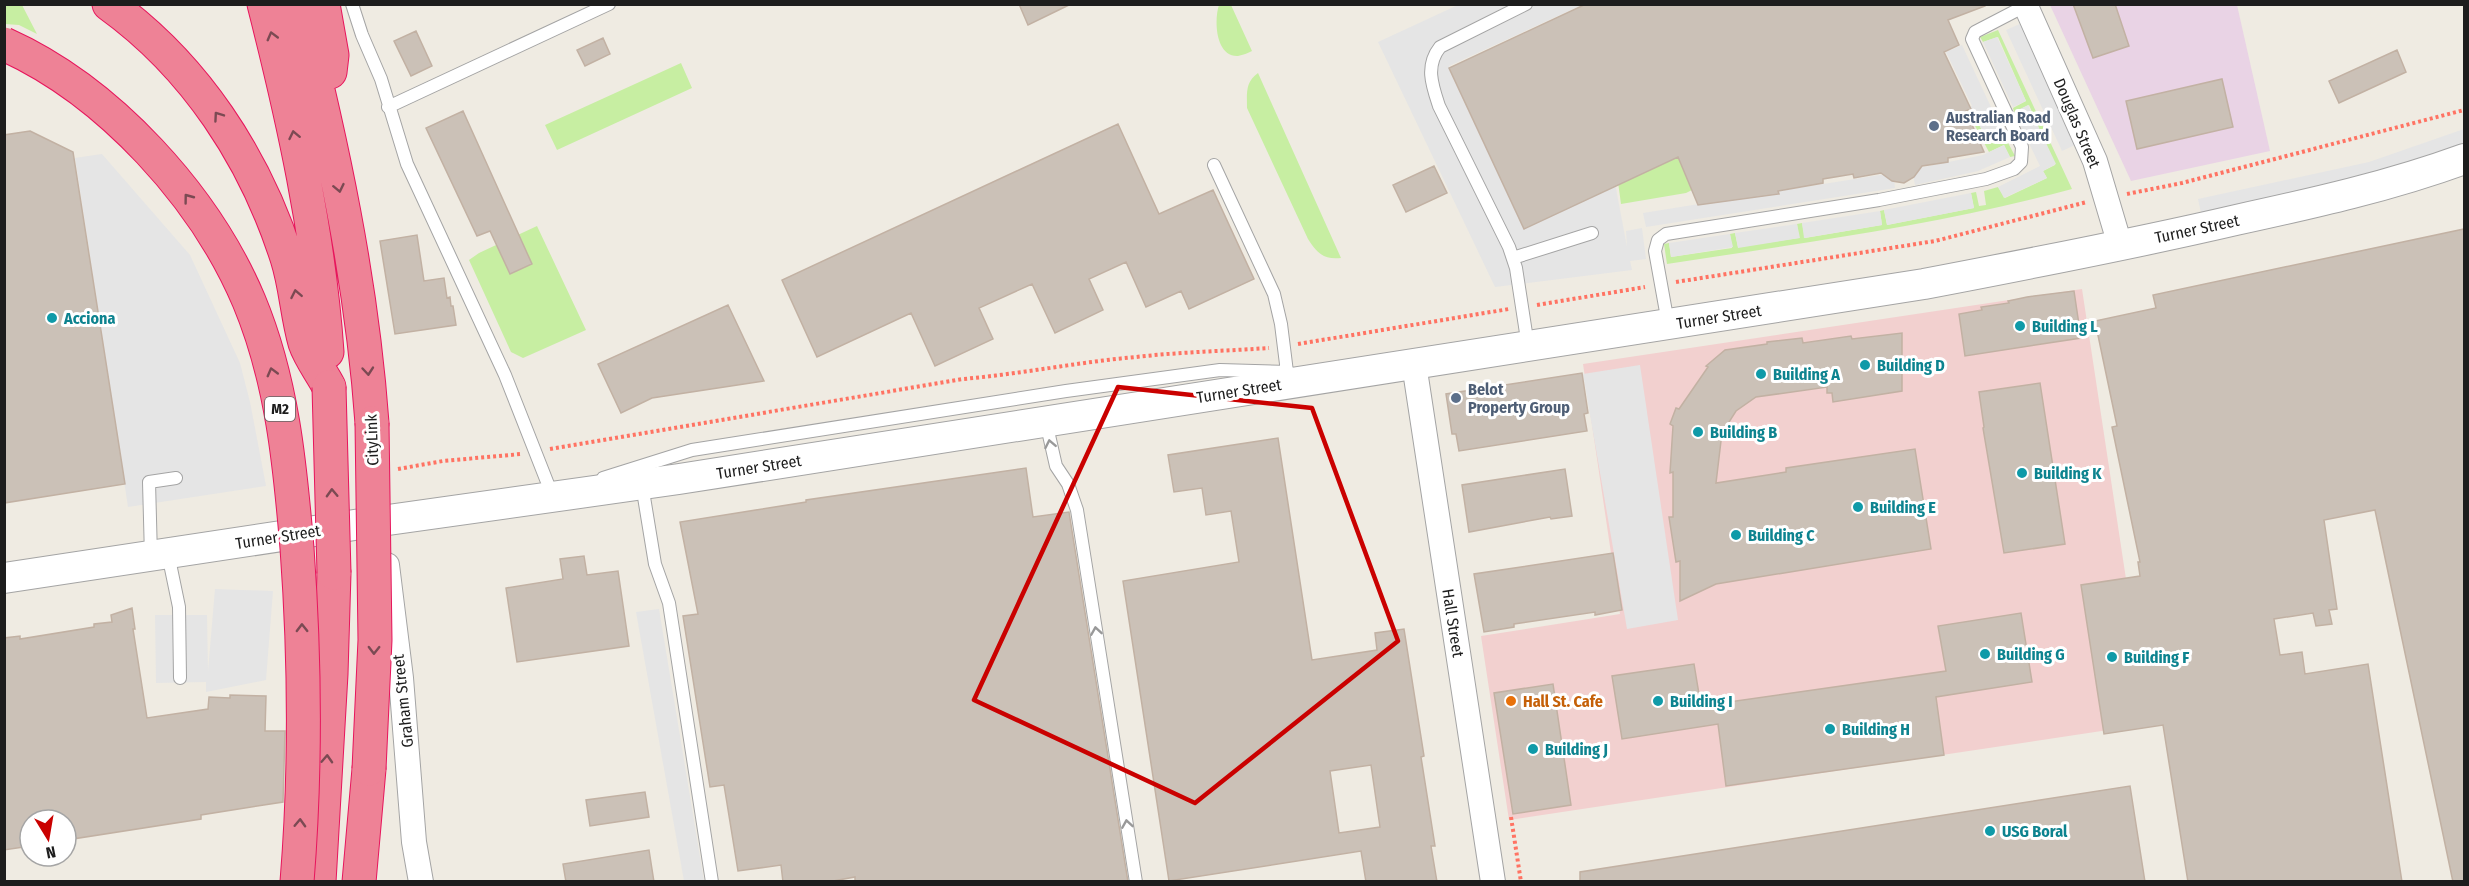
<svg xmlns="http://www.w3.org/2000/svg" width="2469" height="886" font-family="'Fira Sans Condensed',sans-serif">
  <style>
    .commercial { fill: #f2d0cf }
    .industrial { fill: #e9d3e5 }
    .grass { fill: #c7eea2 }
    .parking { fill: #e5e5e5 }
    .building { fill: #cbc1b7; stroke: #c2b1a3; stroke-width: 1.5; fill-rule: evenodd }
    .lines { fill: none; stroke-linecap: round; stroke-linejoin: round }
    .service-casing { stroke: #a4a4a4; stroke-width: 14 }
    .minor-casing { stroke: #a4a4a4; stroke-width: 26 }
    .tertiary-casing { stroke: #a4a4a4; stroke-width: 32 }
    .motorway-casing { stroke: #e7155c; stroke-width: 35 }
    .path { stroke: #ff7363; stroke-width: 4; stroke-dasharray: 3 3; stroke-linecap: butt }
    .service { stroke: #fff; stroke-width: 12 }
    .minor { stroke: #fff; stroke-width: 24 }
    .tertiary { stroke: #fff; stroke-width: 30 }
    .motorway { stroke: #ee8296; stroke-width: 33 }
    .motorway-bridge-casing { stroke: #e7155c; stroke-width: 35; stroke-linecap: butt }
    .motorway-bridge { stroke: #ee8296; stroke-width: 33 }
    .oneway { stroke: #7b4a53 }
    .oneway2 { stroke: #999 }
    .marked { fill: none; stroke: #ca0100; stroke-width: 4.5; stroke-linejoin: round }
    .service-dot { fill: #5c6f8a; stroke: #fff; stroke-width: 2 }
    .culture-dot { fill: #0f9aa8; stroke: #fff; stroke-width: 2 }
    .food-dot { fill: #e8710a; stroke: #fff; stroke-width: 2 }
    .labels { text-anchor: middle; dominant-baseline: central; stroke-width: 6; stroke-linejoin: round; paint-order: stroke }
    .shield { fill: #fff; stroke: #616161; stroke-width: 1.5 }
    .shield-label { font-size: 15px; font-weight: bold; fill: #1d1d1d }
    .service-label { font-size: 16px; font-weight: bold; fill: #4e5e75; stroke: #fff; text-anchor: start }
    .street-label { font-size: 16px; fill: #1d1d1d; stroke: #fff }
    .culture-label { font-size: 16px; font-weight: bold; fill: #0d838f; stroke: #fff; text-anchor: start }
    .food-label { font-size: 16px; font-weight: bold; fill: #c56008; stroke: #fff; text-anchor: start }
  </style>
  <rect width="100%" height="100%" fill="#efebe2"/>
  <path class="commercial" d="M2082 289 2148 724 1509 820 1481 636 1620 614 1583 364Z"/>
  <path class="industrial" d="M2050 5H2237L2270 151 2131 181Z"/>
  <path class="grass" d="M5 4 22 5 37 34 19 25 5 24Z
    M1219 5H1231L1252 51C1248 53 1243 55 1238 56 1215 57 1214 19 1219 5Z
    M1998 30 2072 189C1939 225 1803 243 1667 264L1664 244 1669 243 1671 257 1732 248 1730 234 1735 233 1738 247 1799 238 1797 224 1802 223 1805 238 1882 225 1880 211 1884 210 1887 225 1974 208 1971 193 1976 192 1979 206 1986 205 1984 191 1998 187 2005 198 2047 178 2043 171 2055 165 2029 105 2014 112 2013 108 2026 101 1998 37 1983 42 1980 37Z
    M681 63 692 88 557 150 545 125Z
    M1258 73 1341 258C1324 260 1317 253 1308 239L1247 108C1247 94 1245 82 1258 73Z
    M1970 107 1989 144 2005 137 2015 156 2010 157 2004 145 1989 152 1966 109Z
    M1678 154 1694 189 1686 193 1621 204 1618 182Z
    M537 226 586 330 523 358 511 352 469 260 479 253Z"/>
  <path class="parking" d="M1458 5H1582L1449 66 1525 225 1615 183 1627 247 1626 231 1642 228 1646 259 1630 261 1632 270 1495 287 1378 42Z
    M2022 23 2075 145 2062 151 2006 30Z
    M1997 37 2026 101 2013 107 1983 42Z
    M1962 45 2005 137 1989 144 1970 107 1972 106 1946 52Z
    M2028 105 2056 164 2043 171 2047 178 2004 198 1998 187 2040 166 2014 112Z
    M2464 129V144L2404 165 2341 182 2201 213 2198 199 2369 162Z
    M2004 145 2010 157 1978 171 1915 185 1913 175 1919 168 1983 155Z
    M102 154 190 255 240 363 250 402 266 486 128 507 75 158Z
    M1886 174 1894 179 1895 188 1646 227 1643 213Z
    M1971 193 1974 208 1887 225 1884 210Z
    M1880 211 1882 225 1804 238 1802 223Z
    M1797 224 1800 238 1738 248 1735 233Z
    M1730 234 1733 247 1671 257 1669 243Z
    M1640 365 1678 620 1627 629 1583 374Z
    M215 589 273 591 266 680 206 692V682L156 683 155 615H207L208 671Z
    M659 609 704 881H684L636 612Z"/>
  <path class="building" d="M1019 4H1071L1028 25Z
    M1586 4H1985V6L1948 20 1959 45 1944 52 1971 109 1966 111 1984 152 1948 158V162L1922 166 1914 177 1904 183 1892 181 1881 173 1854 178 1853 174 1823 179V183L1778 191 1779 194 1698 205 1678 157 1524 229 1449 68Z
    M2073 4H2115L2129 46 2093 58Z
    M416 31 432 66 411 76 394 41Z
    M603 38 610 54 585 66 577 50Z
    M2397 50 2406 72 2339 103 2329 81Z
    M2222 79 2233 127 2137 149 2126 101Z
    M463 111 532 264 510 274 490 231 477 236 426 128Z
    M1118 124 1159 214 1213 190 1254 279 1189 309 1181 291 1146 307 1126 262 1089 279 1103 310 1055 333 1032 284 979 308 993 339 935 366 911 313 817 357 782 280Z
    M30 131 73 152 125 484 4 503V135Z
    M1434 166 1447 193 1406 212 1393 185Z
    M2464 229V882H2453L2375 510 2324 520 2337 609 2329 610 2332 624 2316 626 2313 613 2274 619 2280 655 2302 652 2305 674 2368 664 2402 882H2188L2163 725 2104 734 2081 585 2140 576 2138 562H2140L2112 427 2117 426 2095 321 2156 308 2153 295Z
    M417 235 424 281 444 278 447 298 450 297 451 306H453L456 325 395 334 380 241Z
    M2074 291 2081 338 1965 356 1959 314 1982 310 1981 307 2009 303 2008 301 2027 297Z
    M728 305 764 381 652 398 621 413 598 364Z
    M1902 333V391L1833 402 1832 393H1827V387L1756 397 1736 411 1729 422 1721 441 1716 483 1786 472V468L1915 449 1931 549 1716 584 1680 601V561L1676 562 1669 517H1673V472L1670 473 1673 426 1670 424 1676 408 1679 409 1708 367 1706 366 1725 350 1767 344V342L1802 338 1803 343 1851 336 1852 339Z
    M1582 373 1588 413 1584 414 1587 431 1459 451 1456 434H1452L1446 394Z
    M2040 383 2065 544 2004 553 1983 428 1984 427 1979 392Z
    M1278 438 1312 660 1377 650 1375 633 1404 629 1424 756 1421 757 1435 846H1431L1437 882H1366L1361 851 1169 881 1123 581 1239 562 1231 511 1206 515 1202 488 1174 492 1168 455ZM1371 765 1380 827 1339 833 1330 771Z
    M1026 468 1033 517 1069 512 1128 882H855V877L828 882H783L781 865 738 871 724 785 710 787 683 616 698 614 680 522 806 502V500Z
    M1565 469 1572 516 1551 519 1550 517 1469 532 1462 485Z
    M1613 553 1622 610 1595 615V612L1514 624V627L1484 632 1474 574Z
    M584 556 587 575 618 571 629 646 517 662 506 588 563 579 560 559Z
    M132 608 135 629H133L147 718 208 709 209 697 230 698V695L266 696 265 731H285L283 802 201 815V819L66 840V820H30V846L4 850V638L20 636V639L94 627V624L112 622 111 615Z
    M2021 613 2032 682 1936 697 1944 755 1726 786 1718 724 1622 739 1612 676 1694 664 1701 706 1946 671 1938 626Z
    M1553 684 1571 805 1513 814 1494 693Z
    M2130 786 2145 882H1580V872Z
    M645 792 649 817 590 826 586 800Z
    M649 850 654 882H566L563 864Z"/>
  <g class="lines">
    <defs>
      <path id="service" d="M352 4 362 35 381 79 407 164 505 375 553 497
        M1526 4 1440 47C1425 66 1432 85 1439 106L1509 247 1516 268 1528 346
        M388 107 609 4
        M1214 165 1274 294 1281 324 1287 372
        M1513 258 1592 233
        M1668 323 1655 251 1658 240 1666 234 1879 200 1986 179 2014 169 2021 162 2022 147 1972 39 1975 32 2025 6
        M1046 422 1056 466 1068 484 1077 510 1136 882
        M603 478 692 450 1066 391 1220 370 1289 372
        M642 485 655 564 669 603 712 882
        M168 554 179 607 180 678
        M151 556 149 482 176 478"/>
      <path id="minor" d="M2025 4 2095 161 2120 245
        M1414 364 1493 882
        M387 565 401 678 414 842 421 882"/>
      <path id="tertiary" d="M4 578 381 521 679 479 1924 284C2029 264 2133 244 2236 220 2314 203 2390 186 2464 159"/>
      <path id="motorway" d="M109 4C195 66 255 158 287 258 296 286 297 315 305 343 310 358 322 373 329 387
        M264 4C293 118 319 235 327 352
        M297 4C332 142 362 282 372 423
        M323 4 332 55 330 72
        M319 882 331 674 334 573
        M359 882 369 769"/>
    </defs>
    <use href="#service" class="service-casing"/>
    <use href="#minor" class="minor-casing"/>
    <use href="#tertiary" class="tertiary-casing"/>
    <use href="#motorway" class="motorway-casing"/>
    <path class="path" d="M2127 194 2182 183 2464 110
      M1676 282 1935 241 2087 202
      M1537 305 1645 287
      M1298 344 1509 309
      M550 449 963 379C1021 374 1078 362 1136 357 1180 352 1225 351 1269 348
      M398 469 443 461 521 454
      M1511 817 1521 882"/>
    <use href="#service" class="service"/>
    <use href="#minor" class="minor"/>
    <use href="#tertiary" class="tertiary"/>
    <use href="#motorway" class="motorway"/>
    <defs>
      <path id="motorway-bridge" d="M4 44C109 91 205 197 249 301 282 380 290 464 297 548 305 658 306 771 297 882
        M329 387 334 573
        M369 769 375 640 372 423"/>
    </defs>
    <use href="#motorway-bridge" class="motorway-bridge-casing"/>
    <use href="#motorway-bridge" class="motorway-bridge"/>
  </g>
  <defs><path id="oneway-chevron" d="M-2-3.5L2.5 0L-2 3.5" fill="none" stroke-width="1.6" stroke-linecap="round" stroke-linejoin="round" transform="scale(1.5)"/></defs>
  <g class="oneway">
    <use href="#oneway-chevron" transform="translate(272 36) rotate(-105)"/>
    <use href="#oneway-chevron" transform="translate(218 116) rotate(-125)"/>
    <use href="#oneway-chevron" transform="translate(294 135) rotate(-102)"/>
    <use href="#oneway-chevron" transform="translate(339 188) rotate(78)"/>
    <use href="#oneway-chevron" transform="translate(188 198) rotate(-127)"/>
    <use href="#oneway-chevron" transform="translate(296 294) rotate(-101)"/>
    <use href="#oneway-chevron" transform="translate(368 371) rotate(85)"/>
    <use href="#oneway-chevron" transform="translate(272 372) rotate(-105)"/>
    <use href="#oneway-chevron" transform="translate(332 493) rotate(-92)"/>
    <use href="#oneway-chevron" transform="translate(302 628) rotate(-91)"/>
    <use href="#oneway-chevron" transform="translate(374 650) rotate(91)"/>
    <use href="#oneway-chevron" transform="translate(327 759) rotate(-87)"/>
    <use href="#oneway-chevron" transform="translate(300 823) rotate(-88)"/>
  </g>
  <g class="oneway2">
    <use href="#oneway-chevron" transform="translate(1050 444) rotate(-101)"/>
    <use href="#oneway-chevron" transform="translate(1096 631) rotate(-99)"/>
    <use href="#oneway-chevron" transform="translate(1127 824) rotate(-99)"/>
  </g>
  <path class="marked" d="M1118 387 1312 408 1398 641 1195 803 974 700Z"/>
  <g class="service-dot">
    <circle cx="1934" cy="126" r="6"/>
    <circle cx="1456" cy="398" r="6"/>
  </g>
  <g class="culture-dot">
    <circle cx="52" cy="318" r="6"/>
    <circle cx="2020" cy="326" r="6"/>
    <circle cx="1865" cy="365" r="6"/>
    <circle cx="1761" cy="374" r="6"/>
    <circle cx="1698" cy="432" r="6"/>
    <circle cx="2022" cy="473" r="6"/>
    <circle cx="1858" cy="507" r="6"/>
    <circle cx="1736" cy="535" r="6"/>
    <circle cx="1985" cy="654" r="6"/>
    <circle cx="2112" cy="657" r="6"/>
    <circle cx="1658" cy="701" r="6"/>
    <circle cx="1830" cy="729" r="6"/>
    <circle cx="1533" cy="749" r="6"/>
    <circle cx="1990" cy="831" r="6"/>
  </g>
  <circle class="food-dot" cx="1511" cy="701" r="6"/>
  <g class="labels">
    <rect class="shield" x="265" y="397" width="30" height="24" rx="4.5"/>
    <g class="shield-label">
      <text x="280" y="409">M2</text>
    </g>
    <g class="service-label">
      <text x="1946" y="117">Australian Road<tspan x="1946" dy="18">Research Board</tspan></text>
      <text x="1468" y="389">Belot<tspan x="1468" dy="18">Property Group</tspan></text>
    </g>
    <g class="street-label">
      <text transform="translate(2077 123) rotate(67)">Douglas Street</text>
      <text transform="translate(2197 229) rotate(-12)">Turner Street</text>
      <text transform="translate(1719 317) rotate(-9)">Turner Street</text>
      <text transform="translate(1239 391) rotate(-9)">Turner Street</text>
      <text transform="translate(372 440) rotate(-92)">CityLink</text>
      <text transform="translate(759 467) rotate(-9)">Turner Street</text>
      <text transform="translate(278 537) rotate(-9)">Turner Street</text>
      <text transform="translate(1453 623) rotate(81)">Hall Street</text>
      <text transform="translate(403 701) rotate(-96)">Graham Street</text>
    </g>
    <g class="culture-label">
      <text x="64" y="318">Acciona</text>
      <text x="2032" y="326">Building L</text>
      <text x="1877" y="365">Building D</text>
      <text x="1773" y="374">Building A</text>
      <text x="1710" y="432">Building B</text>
      <text x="2034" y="473">Building K</text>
      <text x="1870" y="507">Building E</text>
      <text x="1748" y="535">Building C</text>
      <text x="1997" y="654">Building G</text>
      <text x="2124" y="657">Building F</text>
      <text x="1670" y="701">Building I</text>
      <text x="1842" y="729">Building H</text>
      <text x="1545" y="749">Building J</text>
      <text x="2002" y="831">USG Boral</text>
    </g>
    <g class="food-label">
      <text x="1523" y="701">Hall St. Cafe</text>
    </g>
  </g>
  <rect width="2469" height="886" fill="none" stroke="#1d1d1d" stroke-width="12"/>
  <g transform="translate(48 838) rotate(169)"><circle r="28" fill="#ffffff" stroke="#a5a5a5" stroke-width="1.5"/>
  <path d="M0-4.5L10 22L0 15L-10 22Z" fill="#ca0100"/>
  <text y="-9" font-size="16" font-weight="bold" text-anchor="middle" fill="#1d1d1d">N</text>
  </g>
</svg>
